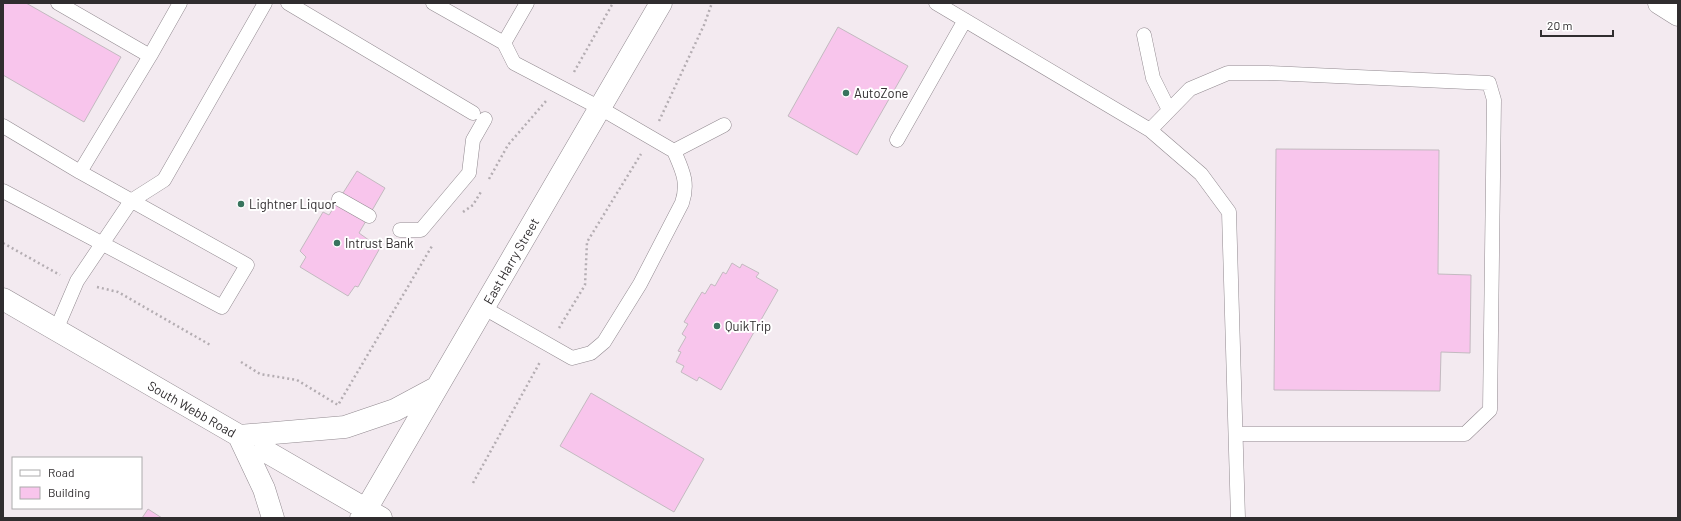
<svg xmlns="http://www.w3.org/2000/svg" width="1681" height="521" font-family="Barlow,sans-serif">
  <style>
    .building { fill: #f8c5ec; stroke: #c3bac0 }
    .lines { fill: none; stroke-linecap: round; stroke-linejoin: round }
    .service-casing { stroke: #928a90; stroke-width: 15 }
    .minor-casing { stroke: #928a90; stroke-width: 23 }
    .secondary-casing { stroke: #928a90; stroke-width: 23 }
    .path { stroke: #b4adb2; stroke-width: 2.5; stroke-dasharray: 2 3; stroke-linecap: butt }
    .service { stroke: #fff; stroke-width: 14 }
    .minor { stroke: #fff; stroke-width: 22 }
    .secondary { stroke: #fff; stroke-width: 22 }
    .poi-dot { fill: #38745e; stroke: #fff; stroke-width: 1.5 }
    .labels { text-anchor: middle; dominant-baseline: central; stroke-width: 4; stroke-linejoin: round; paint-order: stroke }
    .poi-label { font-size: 13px; fill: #302d2f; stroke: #fff; text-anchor: start }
    .street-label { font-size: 13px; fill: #302d2f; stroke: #fff }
  </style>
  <rect width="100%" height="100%" fill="#f3eaf0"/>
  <path class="building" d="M3 3H26L121 57 84 122 3 75Z
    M838 27 908 66 857 155 788 116Z
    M1276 149 1439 150 1438 274 1471 275 1470 353 1441 352 1440 391 1274 390Z
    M357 171 385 188 359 233 380 248 358 287 355 286 348 296 300 267 306 257 300 251 323 212 329 215Z
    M732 263 740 268 742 264 759 273 756 277 778 290 721 390 699 377 697 381 681 372 684 366 676 362 681 352 678 351 686 337 682 334 688 324 684 322 702 292 705 294 711 284 715 286 723 272 726 274Z
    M591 393 704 459 674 512 560 446Z
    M148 509 162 518H142Z"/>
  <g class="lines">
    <defs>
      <path id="service" d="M58 3 150 56 80 172
        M288 3 473 113
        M433 3 504 43 514 63 600 108 674 151 724 125
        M936 3 1150 130 1201 174 1229 212 1238 518
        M1144 35 1153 78 1169 110
        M504 43 527 3
        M150 56 180 3
        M3 126 80 172 247 265 222 307 3 191
        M1150 130 1190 89 1228 73H1268L1489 83 1494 100 1490 410 1465 434H1236
        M897 140 965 20
        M339 199 369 216
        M400 230H421L469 173 473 140 485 119
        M484 308 572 358 591 353 604 342 640 284 682 203C689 182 682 170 674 151
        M56 330 77 281 131 201 164 180 265 3"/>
      <path id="minor" d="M1659 3 1678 15"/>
      <path id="secondary" d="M3 299 381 518
        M273 518 264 489 239 436 345 427 395 410 436 388
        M361 518 661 3"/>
    </defs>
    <use href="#service" class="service-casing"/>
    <use href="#minor" class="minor-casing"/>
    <use href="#secondary" class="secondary-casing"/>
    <path class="path" d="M574 72 613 3
      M659 121 704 25 712 3
      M489 179 508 145 546 101
      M463 212 473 205 482 190
      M3 243 60 275
      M97 287 118 292 212 346
      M559 328 585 285 587 242 641 154
      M241 362 260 374 297 380 338 405 432 246
      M473 483 540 362"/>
    <use href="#service" class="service"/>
    <use href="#minor" class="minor"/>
    <use href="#secondary" class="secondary"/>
  </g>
  <g class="poi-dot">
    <circle cx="846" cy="93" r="4"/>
    <circle cx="241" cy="204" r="4"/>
    <circle cx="337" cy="243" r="4"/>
    <circle cx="717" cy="326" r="4"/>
  </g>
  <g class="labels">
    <g class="poi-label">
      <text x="854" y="93">AutoZone</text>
      <text x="249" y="204">Lightner Liquor</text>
      <text x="345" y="243">Intrust Bank</text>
      <text x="725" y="326">QuikTrip</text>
    </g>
    <g class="street-label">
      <text transform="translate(511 261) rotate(-60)">East Harry Street</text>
      <text transform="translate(192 409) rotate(30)">South Webb Road</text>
    </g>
  </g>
  <rect width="1681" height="521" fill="none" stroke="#302d2f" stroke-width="8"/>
  <rect x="12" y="457" width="130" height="52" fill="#ffffff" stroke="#acabac"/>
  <rect x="20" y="470" width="20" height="6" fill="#ffffff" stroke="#acabac"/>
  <text x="48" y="477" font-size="12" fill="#302d2f">Road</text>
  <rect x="20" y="487" width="20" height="12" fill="#f8c5ec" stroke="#acabac"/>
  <text x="48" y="497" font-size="12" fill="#302d2f">Building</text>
  <path d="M1541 30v6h72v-6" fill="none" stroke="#302d2f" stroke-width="2"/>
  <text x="1547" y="30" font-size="12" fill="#302d2f" stroke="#ffffff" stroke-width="3" paint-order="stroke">20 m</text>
</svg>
